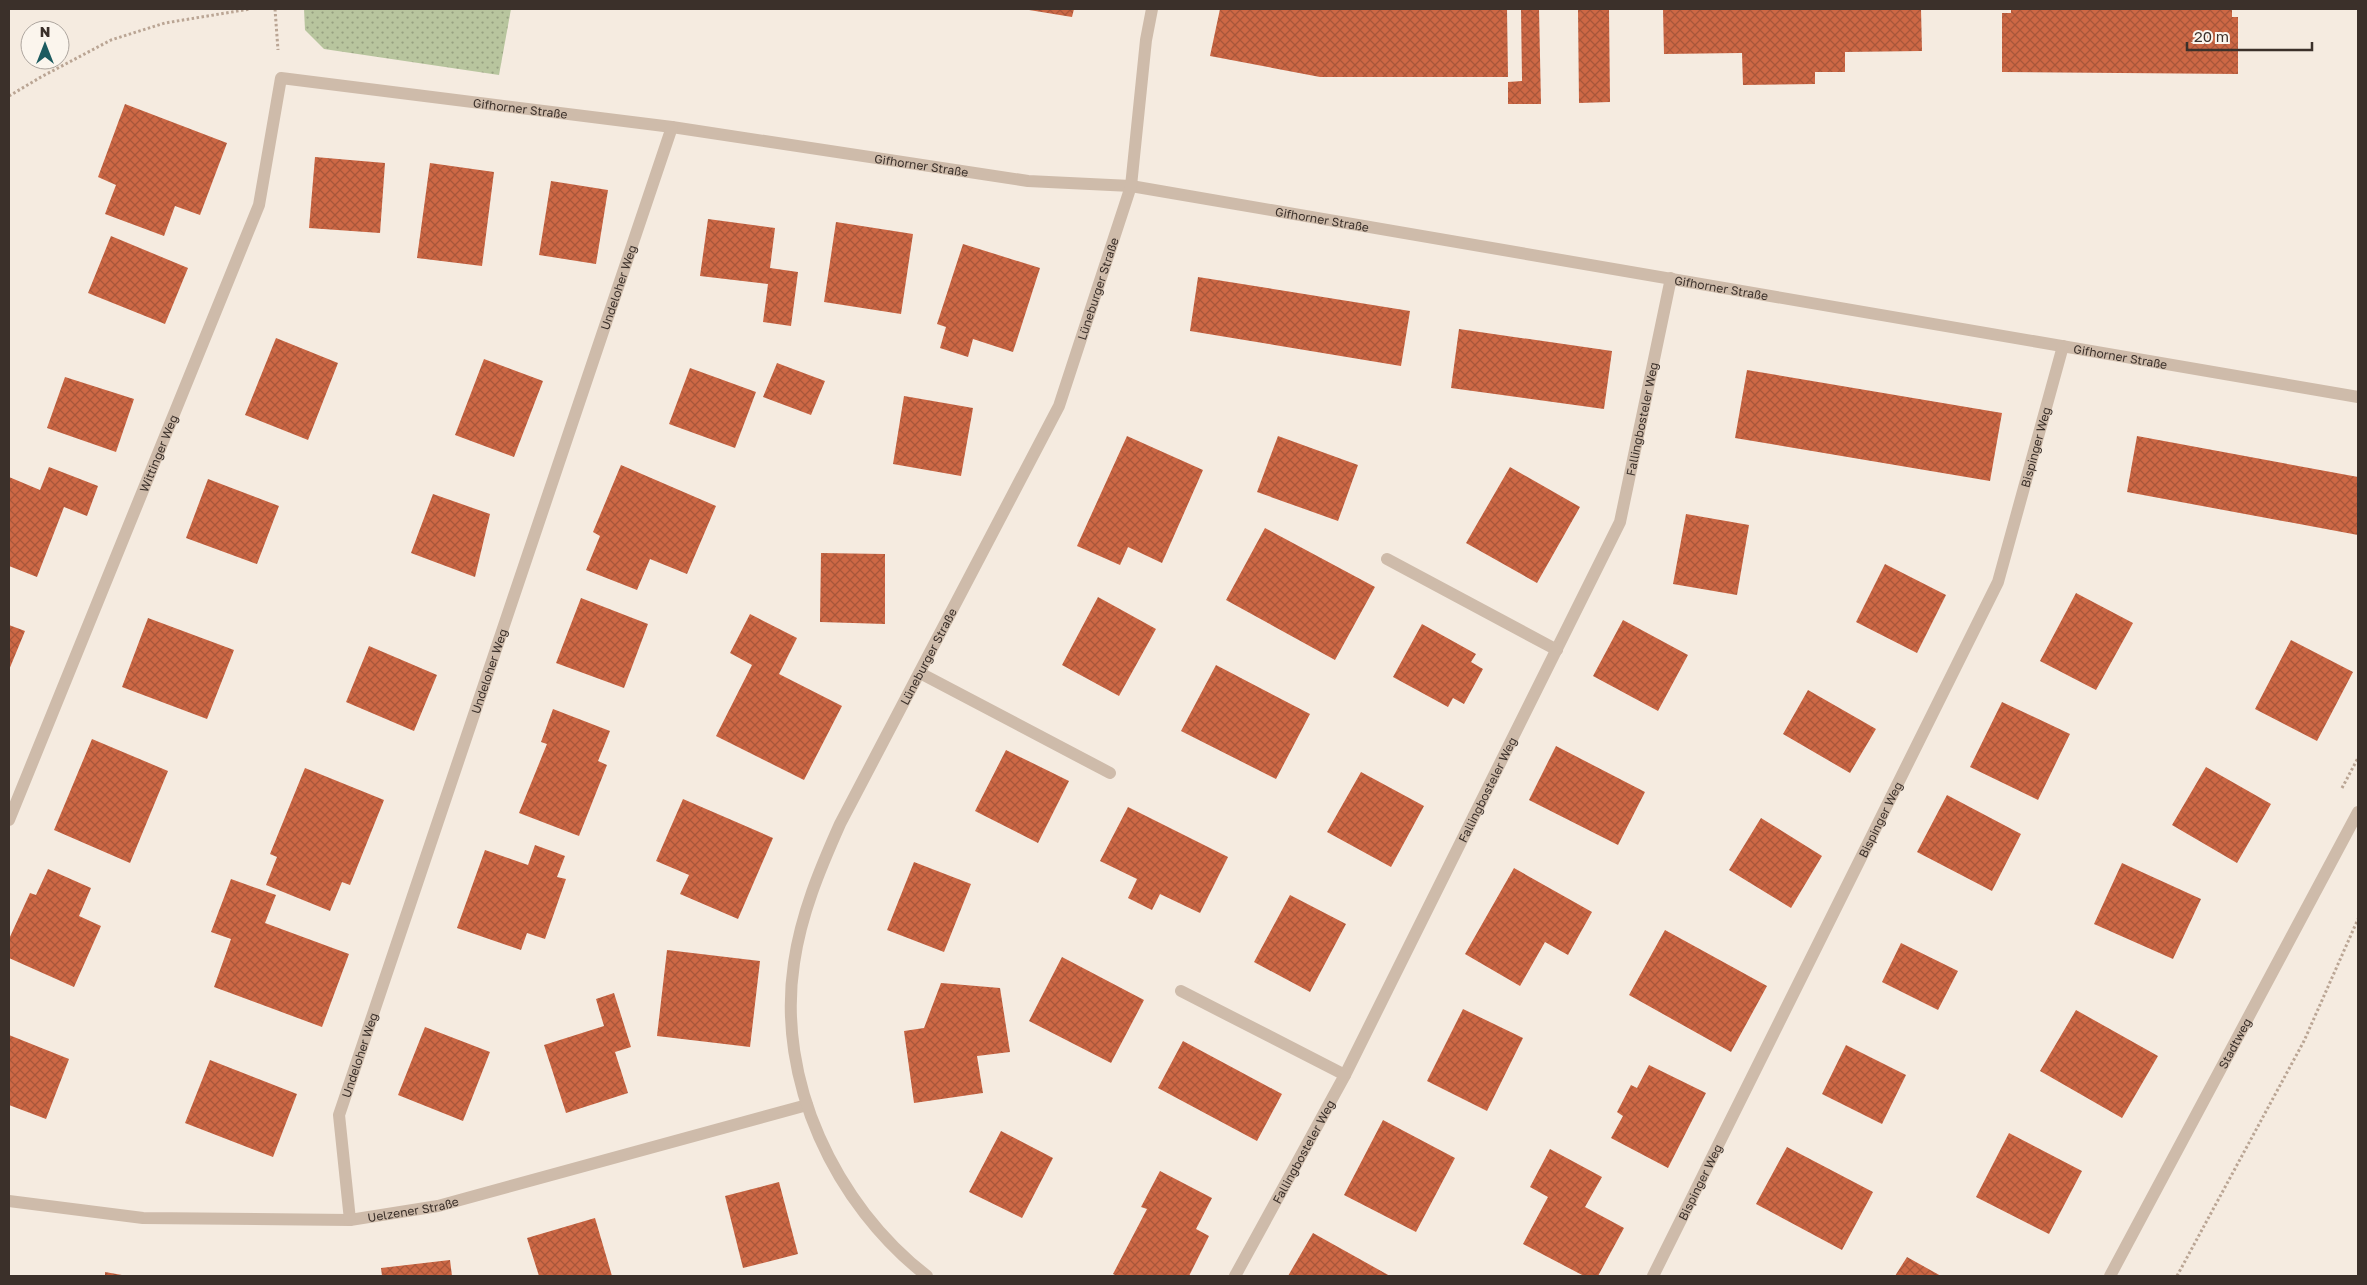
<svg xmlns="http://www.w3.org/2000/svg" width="2367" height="1285" font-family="'Golos Text',sans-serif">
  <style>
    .park { fill: url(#park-dots) }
    .building { fill: url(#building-cross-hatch) }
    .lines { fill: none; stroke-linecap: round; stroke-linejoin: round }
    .path { stroke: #baa594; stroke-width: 3; stroke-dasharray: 2.5 2.5; stroke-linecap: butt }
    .minor { stroke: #cebbaa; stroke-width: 12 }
    .labels { text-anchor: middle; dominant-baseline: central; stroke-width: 5; stroke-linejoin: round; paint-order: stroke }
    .street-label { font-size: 12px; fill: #3b302a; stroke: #fbf5ed }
  </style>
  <defs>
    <pattern id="park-dots" width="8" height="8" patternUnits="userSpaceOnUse" patternTransform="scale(1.25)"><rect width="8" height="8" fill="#b8c59e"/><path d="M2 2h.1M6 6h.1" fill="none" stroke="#97a081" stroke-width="1.8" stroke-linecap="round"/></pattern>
    <pattern id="building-cross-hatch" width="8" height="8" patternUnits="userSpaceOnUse" patternTransform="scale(1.25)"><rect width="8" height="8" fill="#cd6845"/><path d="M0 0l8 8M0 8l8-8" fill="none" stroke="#a8563a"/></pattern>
  </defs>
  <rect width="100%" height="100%" fill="#f5ebe0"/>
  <path class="park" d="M304 9H511L499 75 324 49 305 30Z"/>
  <path class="building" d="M1023 9H1074L1072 17Z
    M1220 9H1507L1508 77H1320L1210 56Z
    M1521 9H1539L1541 104H1508V82L1522 81Z
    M1578 9H1609L1610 102 1579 103Z
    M1663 9H1921L1922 51 1845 52V72H1815V84L1743 85 1742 53 1664 54Z
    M2011 9H2232V17H2238V74L2002 72V13H2011Z
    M125 104 227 143 200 215 175 206 164 236 105 214 116 185 98 177Z
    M315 157 385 163 380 233 309 228Z
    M430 163 494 172 482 266 417 258Z
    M551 181 608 190 596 264 539 255Z
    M708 219 775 228 770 268 798 272 791 326 763 322 768 284 700 276Z
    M836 222 913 234 901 314 824 302Z
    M111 236 188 268 165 324 88 293Z
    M963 244 1040 268 1013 352 973 339 968 357 940 348 946 327 937 324Z
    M1198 277 1410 311 1401 366 1190 331Z
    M1459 329 1612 351 1604 409 1451 388Z
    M276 338 338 363 308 440 245 415Z
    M484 359 543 381 514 457 455 435Z
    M777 363 825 381 811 415 763 397Z
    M690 368 756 392 735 448 669 424Z
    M1747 370 2002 413 1990 481 1735 438Z
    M65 377 134 399 116 452 47 428Z
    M904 396 973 408 961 476 893 464Z
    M1127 436 1203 470 1162 563 1128 547 1120 565 1077 546Z
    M1278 436 1358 465 1338 521 1257 492Z
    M2137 436 2358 477V535L2127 492Z
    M621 465 716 506 687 574 650 559 637 590 586 570 600 536 593 532Z
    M49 467 98 486 87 516 64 507 37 577 9 566V477L40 490Z
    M1510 467 1580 507 1537 583 1466 543Z
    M208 479 279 506 257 564 186 538Z
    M433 494 490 514 475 577 411 553Z
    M1686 514 1749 525 1737 595 1673 584Z
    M1265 528 1375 587 1335 660 1226 600Z
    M821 553 885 554V624L820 622Z
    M1885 564 1946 595 1917 653 1856 622Z
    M2076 593 2133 623 2096 690 2040 661Z
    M1098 597 1156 629 1119 696 1062 665Z
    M581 598 648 624 624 688 556 663Z
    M750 614 797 638 779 674 842 706 804 780 716 736 752 665 730 653Z
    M148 618 234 650 207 719 122 687Z
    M1623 620 1688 655 1658 711 1593 676Z
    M1422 624 1476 654 1471 662 1483 669 1464 704 1453 698 1448 707 1393 677Z
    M9 625 25 631 9 670Z
    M2291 640 2353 672 2317 741 2255 709Z
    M369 646 437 675 414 731 346 702Z
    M1216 665 1310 714 1276 779 1181 731Z
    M1808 690 1876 729 1850 773 1783 734Z
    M2002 702 2070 734 2038 800 1970 767Z
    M553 709 610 731 598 761 607 765 579 836 519 813 547 744 541 742Z
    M92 739 168 771 130 863 54 830Z
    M1556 746 1645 792 1618 845 1529 800Z
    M1006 750 1069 781 1038 843 975 811Z
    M2206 767 2271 804 2237 863 2172 825Z
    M305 768 384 800 350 885 342 882 330 911 266 885 277 857 270 854Z
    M1361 772 1424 806 1391 867 1327 832Z
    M1947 795 2021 834 1992 891 1917 852Z
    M683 799 773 838 738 919 680 894 689 875 656 861Z
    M1128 807 1228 857 1200 913 1160 894 1152 910 1128 898 1137 879 1100 861Z
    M1761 818 1822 856 1791 908 1729 870Z
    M535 845 565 856 557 877 566 879 545 939 527 933 521 950 457 928 485 850 528 865Z
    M914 862 971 884 944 952 887 930Z
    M2122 863 2201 899 2173 959 2094 924Z
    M1514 868 1592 912 1568 955 1545 942 1520 986 1465 954Z
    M48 869 91 888 79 916 101 926 74 987 9 958V939L30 893 36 895Z
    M231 879 276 895 265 923 349 954 322 1027 214 987 231 939 211 932Z
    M1290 895 1346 924 1310 992 1254 962Z
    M1665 930 1767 986 1731 1052 1629 995Z
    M1901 943 1958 971 1938 1010 1882 982Z
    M667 950 760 961 750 1047 657 1036Z
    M1062 957 1144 1000 1111 1063 1029 1021Z
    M941 983 1000 988 1010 1052 977 1056 983 1093 914 1103 904 1031 924 1028Z
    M614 993 631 1047 615 1052 628 1093 566 1113 544 1045 604 1026 596 999Z
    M1463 1009 1523 1038 1487 1111 1427 1081Z
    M2076 1010 2158 1056 2122 1118 2040 1071Z
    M425 1027 490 1052 463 1121 398 1095Z
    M9 1035 69 1059 46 1119 9 1105Z
    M1183 1041 1282 1094 1257 1141 1158 1088Z
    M1846 1045 1906 1075 1882 1124 1822 1094Z
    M210 1060 297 1094 273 1157 185 1123Z
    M1649 1065 1706 1093 1668 1168 1611 1138 1623 1116 1617 1112 1631 1085 1637 1088Z
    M1383 1120 1455 1158 1416 1232 1344 1195Z
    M1001 1131 1053 1158 1022 1218 969 1192Z
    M2009 1133 2082 1171 2049 1234 1976 1197Z
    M1787 1147 1873 1192 1842 1250 1756 1204Z
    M1550 1149 1602 1177 1585 1207 1624 1228 1598 1276H1584L1523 1244 1548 1197 1530 1187Z
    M1160 1171 1212 1198 1196 1229 1209 1236 1189 1276H1117L1113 1274 1147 1209 1141 1207Z
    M779 1182 798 1254 743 1268 725 1196Z
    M595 1218 612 1276H539L527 1238Z
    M1313 1233 1390 1276H1288Z
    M1907 1257 1941 1276H1895Z
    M450 1260 452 1276H382L381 1268Z
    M105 1272 122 1275 121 1276H105Z"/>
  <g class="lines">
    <path class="path" d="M275 9 278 50
      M9 96 41 77 111 40 165 23 250 9
      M2342 788 2358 758
      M2177 1276 2304 1041 2358 919"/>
    <g class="minor">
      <path d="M1387 559 1557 650"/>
      <path d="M920 673 1110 773"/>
      <path id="s1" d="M9 820 259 205 281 78 672 127 1028 181 1131 186 2358 397"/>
      <path d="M1181 991 1345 1075"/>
      <path id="s2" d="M9 1201 143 1218 350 1220 438 1206 807 1105"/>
      <path id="s3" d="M350 1220 339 1115 672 127"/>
      <path id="s4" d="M927 1276C835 1205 776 1080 794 963 801 914 820 869 840 824L1059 406 1131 186 1146 40 1152 9"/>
      <path id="s5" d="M1235 1276 1345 1075 1620 522 1671 278"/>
      <path id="s6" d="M1653 1276 1998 582 2063 346"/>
      <path id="s7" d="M2110 1276 2358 812"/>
    </g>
  </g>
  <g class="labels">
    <g class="street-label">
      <text stroke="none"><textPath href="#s1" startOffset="1034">Gifhorner Straße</textPath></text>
      <text stroke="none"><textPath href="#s1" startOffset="1439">Gifhorner Straße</textPath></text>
      <text stroke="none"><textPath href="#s1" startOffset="1844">Gifhorner Straße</textPath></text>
      <text stroke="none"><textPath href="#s1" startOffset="2249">Gifhorner Straße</textPath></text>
      <text stroke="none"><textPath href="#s3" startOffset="979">Undeloher Weg</textPath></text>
      <text stroke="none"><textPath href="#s4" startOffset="1098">Lüneburger Straße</textPath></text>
      <text stroke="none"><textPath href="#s1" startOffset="2654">Gifhorner Straße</textPath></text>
      <text stroke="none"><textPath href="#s5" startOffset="952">Fallingbosteler Weg</textPath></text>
      <text stroke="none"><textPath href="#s6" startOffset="915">Bispinger Weg</textPath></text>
      <text stroke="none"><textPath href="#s1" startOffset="396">Wittinger Weg</textPath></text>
      <text stroke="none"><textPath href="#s4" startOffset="692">Lüneburger Straße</textPath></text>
      <text stroke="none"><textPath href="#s3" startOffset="574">Undeloher Weg</textPath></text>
      <text stroke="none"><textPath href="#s5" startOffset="548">Fallingbosteler Weg</textPath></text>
      <text stroke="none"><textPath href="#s6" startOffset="510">Bispinger Weg</textPath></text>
      <text stroke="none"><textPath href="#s7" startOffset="264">Stadtweg</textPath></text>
      <text stroke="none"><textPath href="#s3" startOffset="169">Undeloher Weg</textPath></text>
      <text stroke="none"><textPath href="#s5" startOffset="142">Fallingbosteler Weg</textPath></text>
      <text stroke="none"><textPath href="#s6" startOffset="105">Bispinger Weg</textPath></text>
      <text stroke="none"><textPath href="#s2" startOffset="406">Uelzener Straße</textPath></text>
    </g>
  </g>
  <rect width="2367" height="1285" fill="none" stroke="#3b302a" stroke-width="20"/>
  <g transform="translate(45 45)"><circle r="24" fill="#fbf5ed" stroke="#aea69f"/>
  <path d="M0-4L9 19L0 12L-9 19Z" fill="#1c5b60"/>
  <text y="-8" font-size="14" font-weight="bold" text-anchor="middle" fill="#3b302a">N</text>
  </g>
  <path d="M2187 42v8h125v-8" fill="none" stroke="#3b302a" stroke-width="2.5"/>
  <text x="2194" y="42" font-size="15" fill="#3b302a" stroke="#fbf5ed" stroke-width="4" paint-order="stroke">20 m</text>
</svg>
